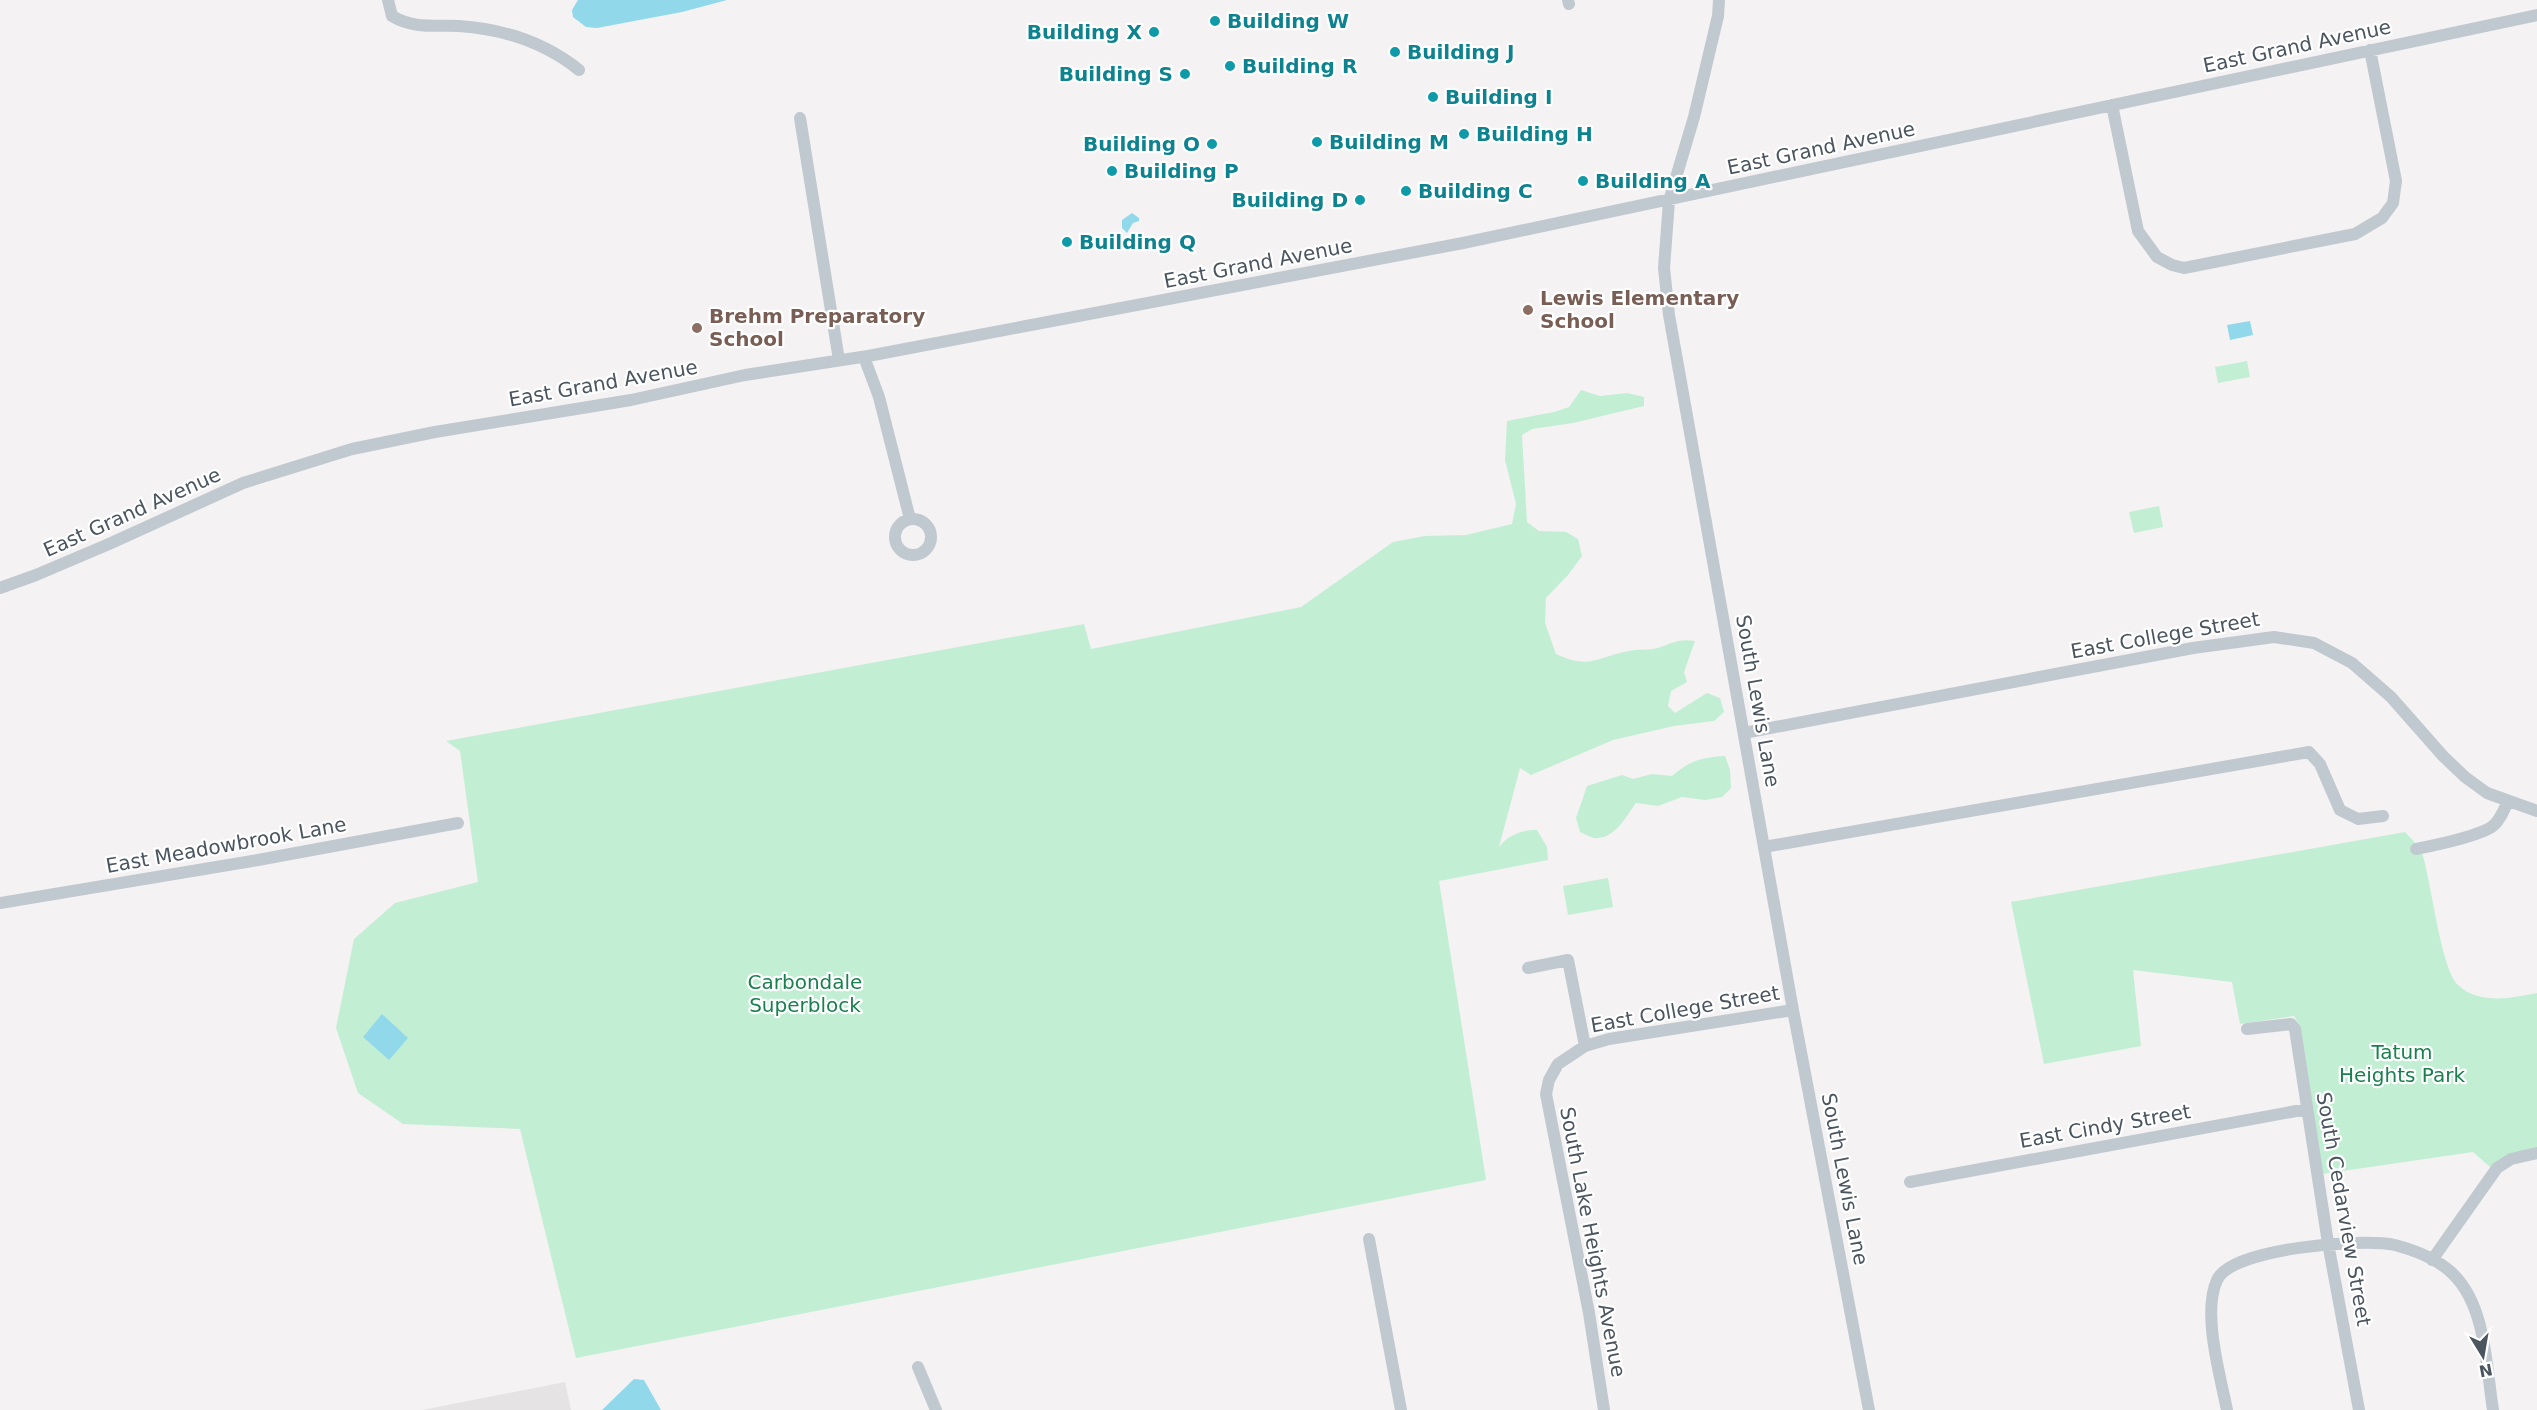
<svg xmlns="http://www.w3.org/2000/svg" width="2537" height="1410" font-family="'DejaVu Sans',sans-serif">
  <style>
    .education { fill: #e5e3e4 }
    .green { fill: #c2efd4 }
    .water { fill: #91d8eb }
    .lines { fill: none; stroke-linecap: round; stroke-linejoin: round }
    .minor { stroke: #c0c9d0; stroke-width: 12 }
    .culture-dot { fill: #0f9aa8; stroke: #fff; stroke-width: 2 }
    .education-dot { fill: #8d6e63; stroke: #fff; stroke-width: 2 }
    .labels { text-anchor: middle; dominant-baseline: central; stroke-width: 4.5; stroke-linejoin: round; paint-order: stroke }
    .culture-label { font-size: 20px; font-weight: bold; fill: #0d838f; stroke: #fff; text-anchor: start }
    .street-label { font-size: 20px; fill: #4a555f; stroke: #fff }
    .education-label { font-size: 20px; font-weight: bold; fill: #785e54; stroke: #fff; text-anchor: start }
    .park-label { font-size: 20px; fill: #19814e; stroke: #fff }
  </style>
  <rect width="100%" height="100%" fill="#f4f2f2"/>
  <path class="education" d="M565 1382 571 1410H422Z"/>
  <path class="green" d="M2247 361 2250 377 2218 383 2215 367Z
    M1581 390 1600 396 1627 393 1644 397V406L1573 423 1532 429 1522 435 1527 522 1539 531 1566 532 1578 539 1582 556 1568 575 1546 598 1545 623 1556 654C1591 670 1596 657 1629 651 1637 649 1646 650 1653 649 1672 645 1674 638 1695 641L1684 672 1687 682 1671 691 1668 706 1675 713 1707 693 1720 698 1724 712 1714 721 1674 726 1613 740 1531 775 1520 768 1499 847C1507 836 1523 829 1537 830L1547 847 1548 860 1439 881 1486 1180 576 1358 520 1129 403 1124 358 1093 336 1028 354 939 395 903 478 882 460 751 446 741 1084 624 1091 649 1301 607 1393 542 1425 536 1466 535 1512 524 1516 504 1505 460 1507 421 1554 412 1569 407Z
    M2159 506 2163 527 2134 533 2129 512Z
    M1725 756 1730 770 1731 788 1722 797 1705 800 1682 797 1658 806 1636 803C1627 815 1616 837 1598 838 1593 839 1585 834 1580 832L1576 818 1587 786 1622 775 1633 779 1652 774 1672 776C1689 761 1702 757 1725 756Z
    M2405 832C2410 838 2419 845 2422 853 2431 880 2441 969 2458 985 2479 1005 2512 998 2537 993V1148L2507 1155 2490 1167 2473 1152 2322 1174 2300 1026 2294 1016 2240 1024 2232 982 2133 970 2141 1046 2044 1064 2011 902Z
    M1608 878 1613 907 1568 915 1563 886Z"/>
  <path class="water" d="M578 0H727L682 12 597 28 586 27 573 17 572 10Z
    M1132 213 1139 218V221L1133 223 1127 233 1122 228V220Z
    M2250 321 2253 335 2230 340 2227 325Z
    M382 1014 408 1038 389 1060 363 1037Z
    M634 1379 644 1380 661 1410H602Z"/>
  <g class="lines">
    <path class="minor" d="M388 0 392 16C414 29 434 25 459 26 504 29 544 42 579 70
      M1568 0 1569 4
      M1719 0 1718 16 1694 117 1669 201 1664 268 1669 315 1793 1010 1869 1410
      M2112 105 2138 231 2157 257 2172 265 2184 268 2355 234 2382 218 2393 203 2396 181 2370 50
      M800 118 839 360
      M864 357 879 397 910 519
      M895 537a18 18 0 1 1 36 0a18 18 0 1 1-36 0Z
      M0 588 36 575 109 544 243 483 352 449 435 432 631 400 745 375 868 356 1463 243 2537 15
      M1744 733 2193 648 2274 637 2314 643 2352 663 2391 697 2443 756 2465 777 2487 793 2537 811
      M1764 847 2309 752 2320 764 2340 810 2358 819 2383 816
      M2416 849C2436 845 2472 838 2490 828 2499 823 2504 810 2508 801
      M0 903 258 860 458 823
      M1528 968 1568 960 1585 1046
      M2247 1029 2291 1024 2295 1029 2328 1243 2359 1410
      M1910 1182 2307 1109
      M1369 1239 1401 1410
      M2432 1260 2497 1168 2511 1159 2537 1153
      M918 1367 936 1410
      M1604 1410 1589 1313 1546 1094 1549 1080 1558 1064 1585 1046 1609 1039 1793 1010
      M2227 1410C2220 1375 2202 1313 2217 1280 2231 1248 2362 1238 2395 1245 2414 1250 2437 1259 2452 1273 2486 1305 2486 1366 2493 1410"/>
  </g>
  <g class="culture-dot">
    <circle cx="1215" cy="21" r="6"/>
    <circle cx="1154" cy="32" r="6"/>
    <circle cx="1395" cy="52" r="6"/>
    <circle cx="1230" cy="66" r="6"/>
    <circle cx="1185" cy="74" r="6"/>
    <circle cx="1433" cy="97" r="6"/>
    <circle cx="1464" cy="134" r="6"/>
    <circle cx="1317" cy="142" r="6"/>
    <circle cx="1212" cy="144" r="6"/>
    <circle cx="1112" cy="171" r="6"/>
    <circle cx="1583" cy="181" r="6"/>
    <circle cx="1406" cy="191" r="6"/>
    <circle cx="1360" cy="200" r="6"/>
    <circle cx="1067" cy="242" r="6"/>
  </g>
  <g class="education-dot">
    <circle cx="1528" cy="310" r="6"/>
    <circle cx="697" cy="328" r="6"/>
  </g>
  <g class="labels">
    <g class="culture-label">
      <text x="1227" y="21">Building W</text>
      <text x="1142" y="32" text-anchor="end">Building X</text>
      <text x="1407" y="52">Building J</text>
      <text x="1242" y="66">Building R</text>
      <text x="1173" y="74" text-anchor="end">Building S</text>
      <text x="1445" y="97">Building I</text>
      <text x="1476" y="134">Building H</text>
      <text x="1329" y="142">Building M</text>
      <text x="1200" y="144" text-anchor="end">Building O</text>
      <text x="1124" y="171">Building P</text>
      <text x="1595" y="181">Building A</text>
      <text x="1418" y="191">Building C</text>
      <text x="1348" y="200" text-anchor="end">Building D</text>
      <text x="1079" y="242">Building Q</text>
    </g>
    <g class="street-label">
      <text transform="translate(2297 46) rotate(-12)">East Grand Avenue</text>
      <text transform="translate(1821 148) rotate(-12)">East Grand Avenue</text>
      <text transform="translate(1258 263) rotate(-11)">East Grand Avenue</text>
      <text transform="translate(603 383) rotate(-10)">East Grand Avenue</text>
      <text transform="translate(132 512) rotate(-24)">East Grand Avenue</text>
      <text transform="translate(2165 635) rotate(-10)">East College Street</text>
      <text transform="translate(1758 701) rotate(80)">South Lewis Lane</text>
      <text transform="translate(226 845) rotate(-10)">East Meadowbrook Lane</text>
      <text transform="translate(1685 1009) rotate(-10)">East College Street</text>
      <text transform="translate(2105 1126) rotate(-10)">East Cindy Street</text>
      <text transform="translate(1845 1179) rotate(79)">South Lewis Lane</text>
      <text transform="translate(2344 1209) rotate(80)">South Cedarview Street</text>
      <text transform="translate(1593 1242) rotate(79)">South Lake Heights Avenue</text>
    </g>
    <g class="education-label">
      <text x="1540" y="298">Lewis Elementary<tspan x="1540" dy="23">School</tspan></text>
      <text x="709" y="316">Brehm Preparatory<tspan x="709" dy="23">School</tspan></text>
    </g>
    <g class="park-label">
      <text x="805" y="982">Carbondale<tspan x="805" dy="23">Superblock</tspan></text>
      <text x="2402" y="1052">Tatum<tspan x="2402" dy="23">Heights Park</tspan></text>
    </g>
  </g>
  <g transform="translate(2483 1356) rotate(169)" stroke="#ffffff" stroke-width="4.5" paint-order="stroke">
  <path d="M0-4.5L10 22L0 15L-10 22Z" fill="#4a555f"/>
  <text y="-9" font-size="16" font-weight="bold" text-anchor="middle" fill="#4a555f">N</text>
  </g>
</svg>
